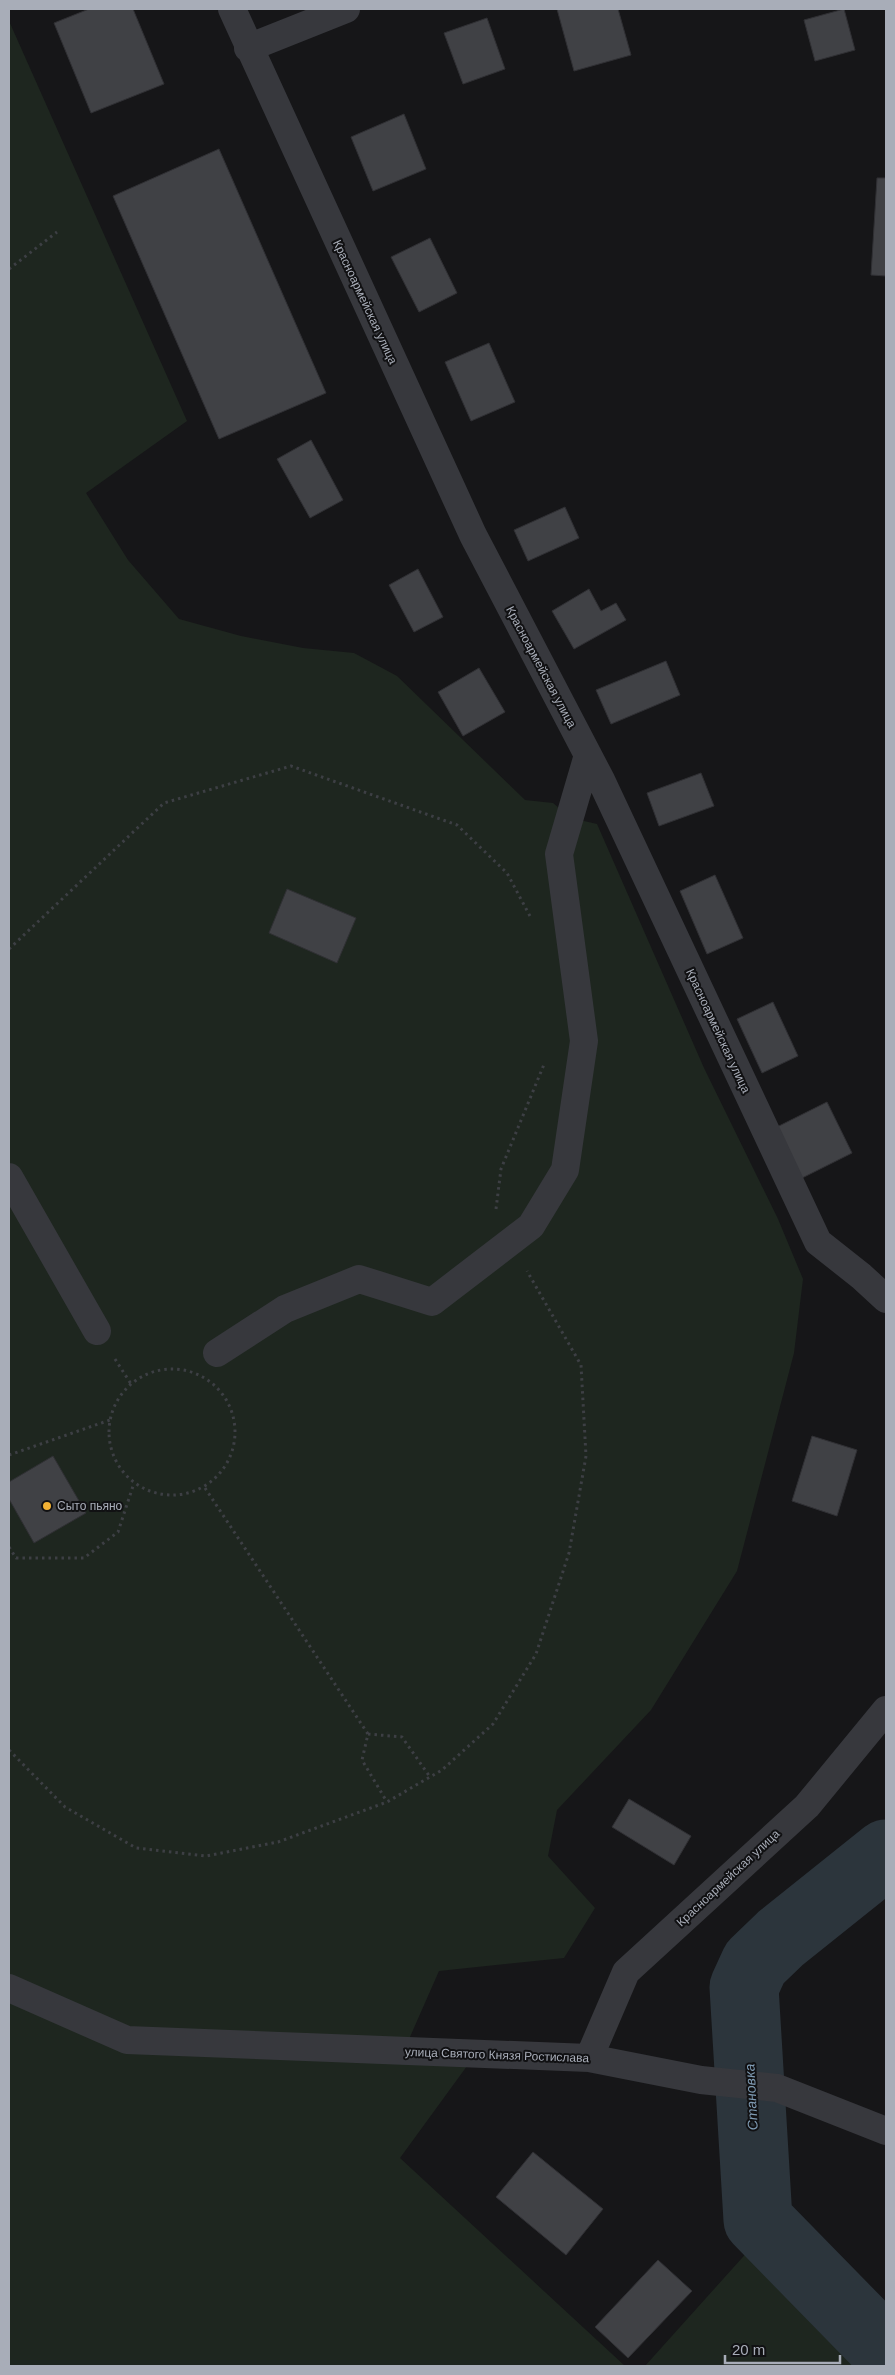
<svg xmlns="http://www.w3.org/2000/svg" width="895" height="2375" font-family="Arial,sans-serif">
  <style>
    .green { fill: #1e261f }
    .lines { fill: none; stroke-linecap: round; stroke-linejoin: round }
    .river { stroke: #2c353c; stroke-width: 69 }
    .building { fill: #404145; stroke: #303034 }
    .path { stroke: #3d3f44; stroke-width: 3; stroke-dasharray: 2.5 4; stroke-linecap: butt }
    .minor { stroke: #37383d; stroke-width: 28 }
    .poi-dot { fill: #f2b134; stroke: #111113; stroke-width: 2 }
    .labels { text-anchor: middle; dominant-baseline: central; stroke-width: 4; stroke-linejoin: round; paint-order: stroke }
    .street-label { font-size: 12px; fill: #a8adb8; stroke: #111113 }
    .poi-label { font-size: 12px; fill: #a8adb8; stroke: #111113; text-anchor: start }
    .water-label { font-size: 14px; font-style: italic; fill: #7f9bb3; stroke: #111113 }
  </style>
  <rect width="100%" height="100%" fill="#161618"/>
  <path class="green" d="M9 21 187 421 86 493 128 560 179 619 241 636 303 648 354 653 397 676 525 800 553 803 571 818 597 824 704 1068 778 1219 803 1279 794 1353 737 1571 651 1710 557 1810 548 1856 595 1908 564 1958 439 1971 406 2046 467 2066 400 2158 625 2366H9Z
    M768 2229 886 2351V2366H645Z"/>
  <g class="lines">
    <path class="river" d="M886 1854 781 1938 755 1963 744 1987 758 2220 886 2351"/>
  </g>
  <path class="building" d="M89 9H133L164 84 91 113 54 23Z
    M557 9H618L631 55 574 71Z
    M844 9 855 50 815 61 804 20Z
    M487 18 505 69 463 84 444 33Z
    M404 114 426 169 373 191 351 137Z
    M219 149 326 393 219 439 113 196Z
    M877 178H886V276L871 275Z
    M430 238 457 293 419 312 391 257Z
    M489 343 515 402 471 421 445 362Z
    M311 440 343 500 310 518 277 459Z
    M565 507 579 538 528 561 514 530Z
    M418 569 443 617 414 632 389 585Z
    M589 589 601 611 616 603 626 620 574 649 552 611Z
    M666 661 680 695 611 724 596 690Z
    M479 668 505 712 463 736 438 692Z
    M701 773 714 806 659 826 647 793Z
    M715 875 743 938 707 954 680 891Z
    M287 889 356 918 337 963 269 933Z
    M773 1002 798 1056 762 1073 737 1019Z
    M827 1102 852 1153 802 1178 777 1127Z
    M812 1436 857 1450 837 1516 792 1501Z
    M53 1456 86 1513 34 1543 9 1499V1482Z
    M629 1799 691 1836 674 1865 612 1827Z
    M533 2152 603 2209 566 2255 496 2197Z
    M658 2260 692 2291 628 2358 595 2327Z"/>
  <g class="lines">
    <path class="path" d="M9 269 57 232
      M9 949 164 803 291 766 457 825 507 873 531 918
      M496 1209 501 1169 545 1062
      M115 1359 131 1384
      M109 1432a63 63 0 1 1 126 0a63 63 0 1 1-126 0Z
      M9 1455 110 1420
      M205 1488 368 1734 362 1760 387 1802
      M9 1547 16 1558H84L118 1532 134 1483
      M368 1734 402 1737 430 1777
      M9 1750 65 1807 136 1848 206 1856 278 1842 387 1802 442 1770 493 1724 536 1654 569 1553 586 1456 581 1365 527 1271"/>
    <path class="minor" d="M232 9 473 535 601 780 818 1242 861 1276 886 1299
      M248 48 346 9
      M9 1177 97 1331
      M217 1353 285 1309 359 1279 432 1302 531 1226 565 1170 584 1041 559 854 588 755
      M9 1988 127 2040 589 2058 701 2080 777 2088 886 2131
      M589 2058 626 1972 807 1806 886 1710"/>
  </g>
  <circle class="poi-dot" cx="47" cy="1506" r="5"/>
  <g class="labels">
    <g class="street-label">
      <text transform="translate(365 302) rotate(65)">Красноармейская улица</text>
      <text transform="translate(541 667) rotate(62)">Красноармейская улица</text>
      <text transform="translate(718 1031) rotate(65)">Красноармейская улица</text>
      <text transform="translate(728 1878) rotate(-43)">Красноармейская улица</text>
      <text transform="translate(497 2055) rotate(2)">улица Святого Князя Ростислава</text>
    </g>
    <g class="poi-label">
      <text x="57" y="1506">Сыто пьяно</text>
    </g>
    <g class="water-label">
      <text transform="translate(751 2097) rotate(-93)">Становка</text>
    </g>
  </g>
  <rect width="895" height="2375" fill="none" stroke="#a8adb8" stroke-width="20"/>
  <path d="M725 2355v8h115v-8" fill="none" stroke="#a8adb8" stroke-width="2.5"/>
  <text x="732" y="2355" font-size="15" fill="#a8adb8" stroke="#111113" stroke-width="4" paint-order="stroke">20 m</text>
</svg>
